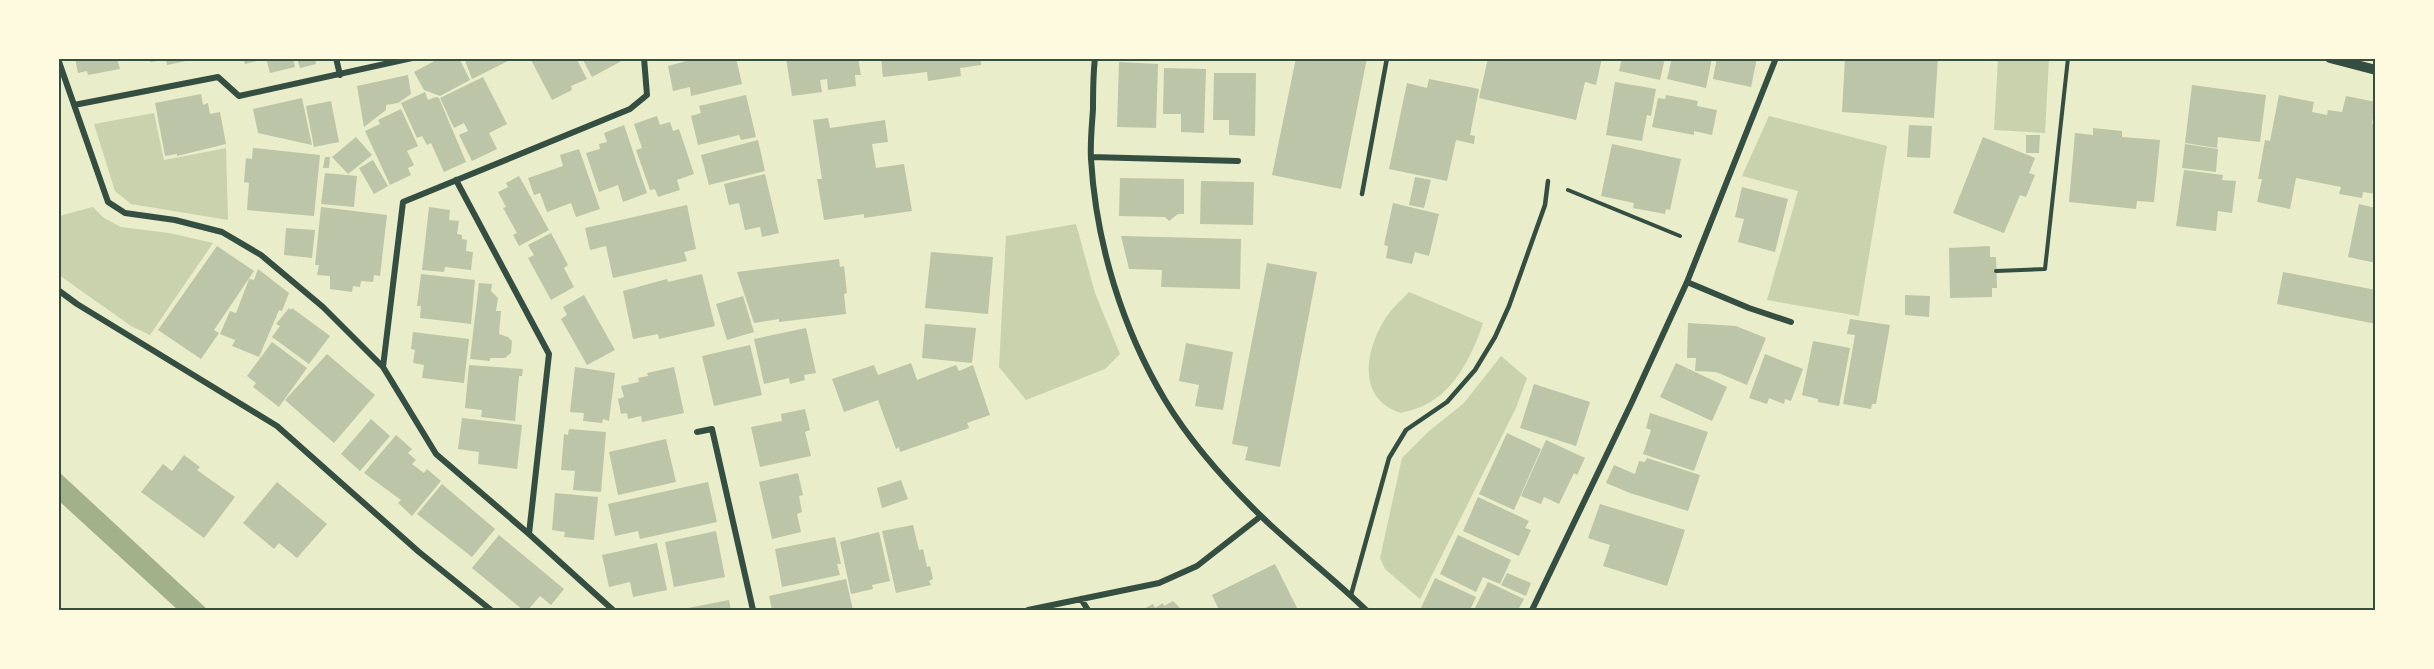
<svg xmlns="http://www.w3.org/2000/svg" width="2434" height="669" font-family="'Source Sans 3',sans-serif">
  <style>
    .green { fill: #cad2ad }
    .water { fill: #a3b18a }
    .building { fill: #bcc5a7 }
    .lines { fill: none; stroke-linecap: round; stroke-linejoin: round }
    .path { stroke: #344e41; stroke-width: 4 }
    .service { stroke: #344e41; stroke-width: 4.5 }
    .minor { stroke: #344e41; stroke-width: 6 }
    .tertiary { stroke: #344e41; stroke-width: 10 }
    .neatline { fill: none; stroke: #344e41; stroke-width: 2 }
  </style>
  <rect width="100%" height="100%" fill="#e9edc9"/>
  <path class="green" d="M1998 59H2049L2045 133 1994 130Z
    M154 113 164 160 226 148 228 220 131 204 115 191 94 124Z
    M1769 116 1887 146 1859 316 1767 300 1798 191 1742 176Z
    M93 207 104 218 121 227 169 233 213 243 150 335 131 326 59 275V216Z
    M1076 224 1095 293 1120 354 1105 369 1026 400 999 367 1006 236Z
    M1409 292 1483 323C1474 351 1458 385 1432 401 1423 407 1412 410 1401 413 1359 400 1364 356 1382 324 1389 311 1399 302 1409 292Z
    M1501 356 1527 378 1516 408 1420 599 1385 569 1380 558 1402 458 1428 432 1464 403Z"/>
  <path class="water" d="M58 472H59L208 610H178L59 501Z"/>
  <path class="building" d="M75 58H117L120 69 88 75 87 71 78 73Z
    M150 58H164L165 60 150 62Z
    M166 58H191V60L167 65Z
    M243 58H265V59L245 64Z
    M266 58H293L295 67 270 73Z
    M297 58H315L316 64 300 68Z
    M440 58H459L470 80 440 96 424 90 414 72Z
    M464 58H514L472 79Z
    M530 58H576L587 79 571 86 572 90 552 100Z
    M582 58H627L592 77Z
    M698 58H736L742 84 691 96 690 87 673 91 668 66Z
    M786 58H858L861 75H855L856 86 828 90 827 79 820 80 822 92 792 96Z
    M881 58H981V65L960 68 961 76 928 81 927 72 883 77Z
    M1296 58H1367L1341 189 1272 175Z
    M1488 58H1602L1596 85 1585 82 1576 120 1479 98Z
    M1622 58H1665L1660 80 1619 71Z
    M1672 58H1712L1706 88 1667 79Z
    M1717 58H1757L1751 87 1713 79Z
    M1845 58H1938L1934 118 1842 112Z
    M1119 62 1158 64 1156 128 1117 127Z
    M1164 68 1206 69 1204 133 1181 132V114H1163Z
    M1214 73H1256L1255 136 1229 135V120H1213Z
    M408 75 411 94 398 103 386 105V110L364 127 357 86Z
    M483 77 507 124 489 133 497 149 472 161 459 135 468 131 464 123 454 128 440 98Z
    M1429 79 1479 89 1470 135 1475 136 1474 144 1456 140 1447 181 1389 169 1407 83 1427 88Z
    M1615 82 1656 89 1651 116 1647 115 1642 141 1606 135Z
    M2192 85 2266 95 2260 142 2218 137 2217 148 2185 143Z
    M425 92 428 100 436 97 439 98 466 162 444 172 431 143 427 145 422 136 417 138 401 103Z
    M201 94 203 105 208 103 210 114 220 112 226 144 177 156V154L165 156 155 103Z
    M746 95 756 137 741 140 739 135 698 145 691 116 701 113 699 106Z
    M1666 95 1698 101 1697 106 1717 110 1712 135 1694 131V135L1652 127 1658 98 1665 99Z
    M2279 95 2314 102 2312 112 2327 115 2328 110 2342 112 2346 96 2376 102 2372 124H2376V194L2363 192 2362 198 2339 194 2341 187 2296 178 2290 209 2257 202 2262 179H2258L2265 140 2270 141Z
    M302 98 312 145 258 133 253 109Z
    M331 101 339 142 314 147 306 106Z
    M401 109 418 146 407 151 414 165 408 168 411 175 390 185 365 131 380 124 378 120Z
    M657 116 660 125 670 122 673 131 679 129 694 174 677 180 680 190 658 197 655 189 650 190 636 150 642 148 634 124Z
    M828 118 830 128 885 120 888 142 872 144 876 168 904 164 912 211 864 218V214L824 220 817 179H822L813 120Z
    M624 125 647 193 623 202 618 185 599 192 586 153 600 149 599 144 607 142 604 133Z
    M1909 125 1932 126 1930 158 1907 157Z
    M2093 128 2122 131V137L2160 140 2154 202 2137 201 2136 209 2069 202 2075 133 2093 135Z
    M2026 135H2040L2039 153H2026Z
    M356 137 372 155 348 174 332 157Z
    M1983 137 2035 158 2029 173 2035 175 2026 197 2020 195 2004 233 1953 213Z
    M758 140 765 171 709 185 701 155Z
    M1612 144 1681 159 1670 210 1666 209 1665 214 1633 208 1634 203 1601 196Z
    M2185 144 2218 149 2216 172 2182 168Z
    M253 148 320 155 314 216 247 210 249 183 244 182 246 158 252 159Z
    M579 149 600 209 576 217 571 203 547 212 540 193 534 195 528 178 563 166 560 155Z
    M325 157H330L329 168H323Z
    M373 160 388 186 374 194 359 168Z
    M2184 170 2223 175 2222 180 2236 181 2232 213 2218 211 2216 231 2176 226Z
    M325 173 357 176 354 207 321 204Z
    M765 174 779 233 762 237 760 227 745 230 739 203 729 205 724 184Z
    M519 176 549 230 519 246 513 235 517 233 503 208 506 207 498 192 508 187 506 183Z
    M1415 177 1431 180 1424 208 1409 205Z
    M1120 178 1184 179V214H1178L1169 221 1165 217 1119 216Z
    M1201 181 1254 182 1253 225 1200 224Z
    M1742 187 1788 199 1775 252 1738 242 1744 219 1735 217Z
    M1393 203 1439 214 1429 256 1415 252 1412 264 1386 258 1388 246 1384 245Z
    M2359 204 2376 208V263L2348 257Z
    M687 205 696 249 684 252 687 261 613 278 606 246 590 250 585 228Z
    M321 207 387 215 380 276 374 275 373 282 361 281 360 287 353 286 352 292 330 289V276L317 275 319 265H315Z
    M429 207 450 210 449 220 459 221 457 234 462 235V239L467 240 466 251 473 252 471 270 445 267 444 272 422 270Z
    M286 228 315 230 312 258 284 255Z
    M551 233 568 265 564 268 574 287 551 300 528 258 534 255 528 245Z
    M1121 236 1241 239 1240 289 1161 287 1162 270 1129 269Z
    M217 246 254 271 214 330 219 333 201 359 158 330Z
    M1990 246V257H1996L1997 288H1992V297L1950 298 1949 248Z
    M931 252 993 257 988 314 925 308Z
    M839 259 840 267 844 266 847 293 844 294 846 314 779 322V319L754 323 737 272Z
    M1267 263 1317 272 1280 467 1245 460 1248 447 1232 444Z
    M258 269 289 293 282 311 279 310 259 357 232 346 235 340 220 334 230 311 236 313 249 279 254 280Z
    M2283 272 2376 290V324L2277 304Z
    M421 274 475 280 471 324 420 318 421 306H417Z
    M702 274 715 326 659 339 658 334 633 339 623 291 667 279 668 282Z
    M479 283 492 284 491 291 498 298 496 311H501L499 334 508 337 512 341 511 353 505 358H490V361L470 359Z
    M584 295 615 350 587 365 561 319 567 315 563 307Z
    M1905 295 1930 296 1929 317 1905 315Z
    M743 296 754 332 727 340 716 304Z
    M289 308 291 310 292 308 330 336 309 364 272 337 280 326 276 324Z
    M1850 319 1890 325 1876 404H1872L1871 409 1843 404 1855 335 1847 334Z
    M1688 323 1736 326 1766 338 1747 385 1716 372 1695 371 1696 358H1687Z
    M925 324 976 328 972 363 922 358Z
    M806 328 816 373 804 375 805 380 790 384 789 378 764 384 754 339Z
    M413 332 469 339 464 383 422 378 424 365 413 363 415 350 411 349Z
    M1813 341 1850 348 1839 406 1818 402V399L1802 395Z
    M272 342 307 368 279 407 253 387 256 383 247 376Z
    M1186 343 1233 352 1223 410 1195 406 1199 385 1179 381Z
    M750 345 762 395 714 406 702 356Z
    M327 354 375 395 334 443 285 400Z
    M1765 354 1803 369 1791 401 1785 399 1784 404 1769 398 1767 404 1749 398Z
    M911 363 917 380 956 365 959 371 973 365 990 415 967 423 969 428 900 452 899 447 896 449 878 400 844 412 832 379 874 365 878 375Z
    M1676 363 1727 387 1712 421 1660 397Z
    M469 365 523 369 522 376H519L515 421 481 417 482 410 465 408Z
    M575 367 615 373 609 421 603 419 602 423 583 421 584 413 570 412Z
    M674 367 684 413 642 422 641 416 628 419 627 413 621 414 618 399 624 397 621 386 639 382 638 378 648 376 647 373Z
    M1534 384 1590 402 1576 446 1520 428Z
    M805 409 810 430 805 432 811 456 760 467 751 427 782 421 781 414Z
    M1650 413 1708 432 1694 471 1643 454 1651 430 1646 428Z
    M462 418 522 425 517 469 478 464 479 452 458 449Z
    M371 419 390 436 360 471 341 454Z
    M569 429 606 432 601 492 573 490 575 471 561 470 564 434 568 435Z
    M1507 433 1541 449 1514 510 1479 494Z
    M396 435 412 449 408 453 416 460 412 464 424 473 427 469 441 481 412 516 398 503 401 500 364 473Z
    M666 439 676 482 618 495 609 452Z
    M1546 440 1585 458 1577 475 1574 473 1559 504 1544 497 1541 504 1521 496Z
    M184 455 200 467 197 470 235 497 204 538 141 492 163 464 172 471Z
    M1647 458 1700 475 1688 511 1630 493 1606 483 1614 465 1635 474 1639 461 1645 462Z
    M798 473 803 495 799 496 802 512 797 514 801 532 772 539 759 482Z
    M901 480 908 499 882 508 877 488Z
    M277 482 327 524 297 558 279 543 274 549 243 523Z
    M708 482 717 522 640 539 638 531 615 536 608 504Z
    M442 484 495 529 472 557 417 514Z
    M555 493 598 497 594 540 564 537 565 532 552 530Z
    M1478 497 1529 521 1525 528 1531 530 1519 556 1463 531Z
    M1600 504 1685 530 1667 586 1603 566 1610 545 1588 538Z
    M913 525 919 550 923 549 927 567 930 566 933 579 929 581 931 585 896 593 882 531Z
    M716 531 725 577 674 587 665 542Z
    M879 532 890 581 872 585 873 589 851 594 840 542Z
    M499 535 564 589 551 605 540 596 528 610H523L472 568Z
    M1458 535 1511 560 1500 584 1483 577 1476 592 1440 574Z
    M835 537 841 564H837L840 575 782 587 775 549Z
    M657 543 667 590 633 597 630 582 609 587 602 555Z
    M1275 564 1298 610H1219L1212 595Z
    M1507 573 1531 583 1526 596 1501 585Z
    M1435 578 1476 597 1470 610H1420Z
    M846 579 853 610H772L769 596Z
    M1488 582 1524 599 1518 610H1474Z
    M729 600 731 610H683V609Z
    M1173 601 1182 610H1142L1153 604 1155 608 1163 603 1164 606Z"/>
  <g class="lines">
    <path class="path" d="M1568 190 1680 236
      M1996 271 2045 269 2068 58"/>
    <path class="service" d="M1362 194 1387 58
      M1351 595 1389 458 1406 430 1447 402 1475 370 1495 337 1509 306 1545 205 1548 181"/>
    <path class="minor" d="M336 58 340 75
      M1095 58C1093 75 1093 92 1093 109 1092 125 1090 142 1091 159 1096 243 1122 328 1165 400 1191 443 1226 482 1261 516 1295 549 1332 577 1366 610
      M58 59 108 202 125 213 175 220 222 232 261 255 323 307 383 367 436 454 529 534 613 610
      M74 105 218 77 239 96 412 58
      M1091 157 1238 161
      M456 180 549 354 529 534
      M1687 282 1749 308 1791 322
      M58 290 77 304 277 426 419 552 491 610
      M383 367 403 202 630 109 647 95 644 58
      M697 432 712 429 753 610
      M1081 599 1088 610
      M1028 610 1159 583 1197 566 1261 516
      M1532 610 1631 404 1687 282 1776 58"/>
    <path class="tertiary" d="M2330 58 2376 70"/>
  </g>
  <rect width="2434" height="669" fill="none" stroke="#fefae0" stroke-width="120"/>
  <rect x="60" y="60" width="2314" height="549" class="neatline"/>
</svg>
